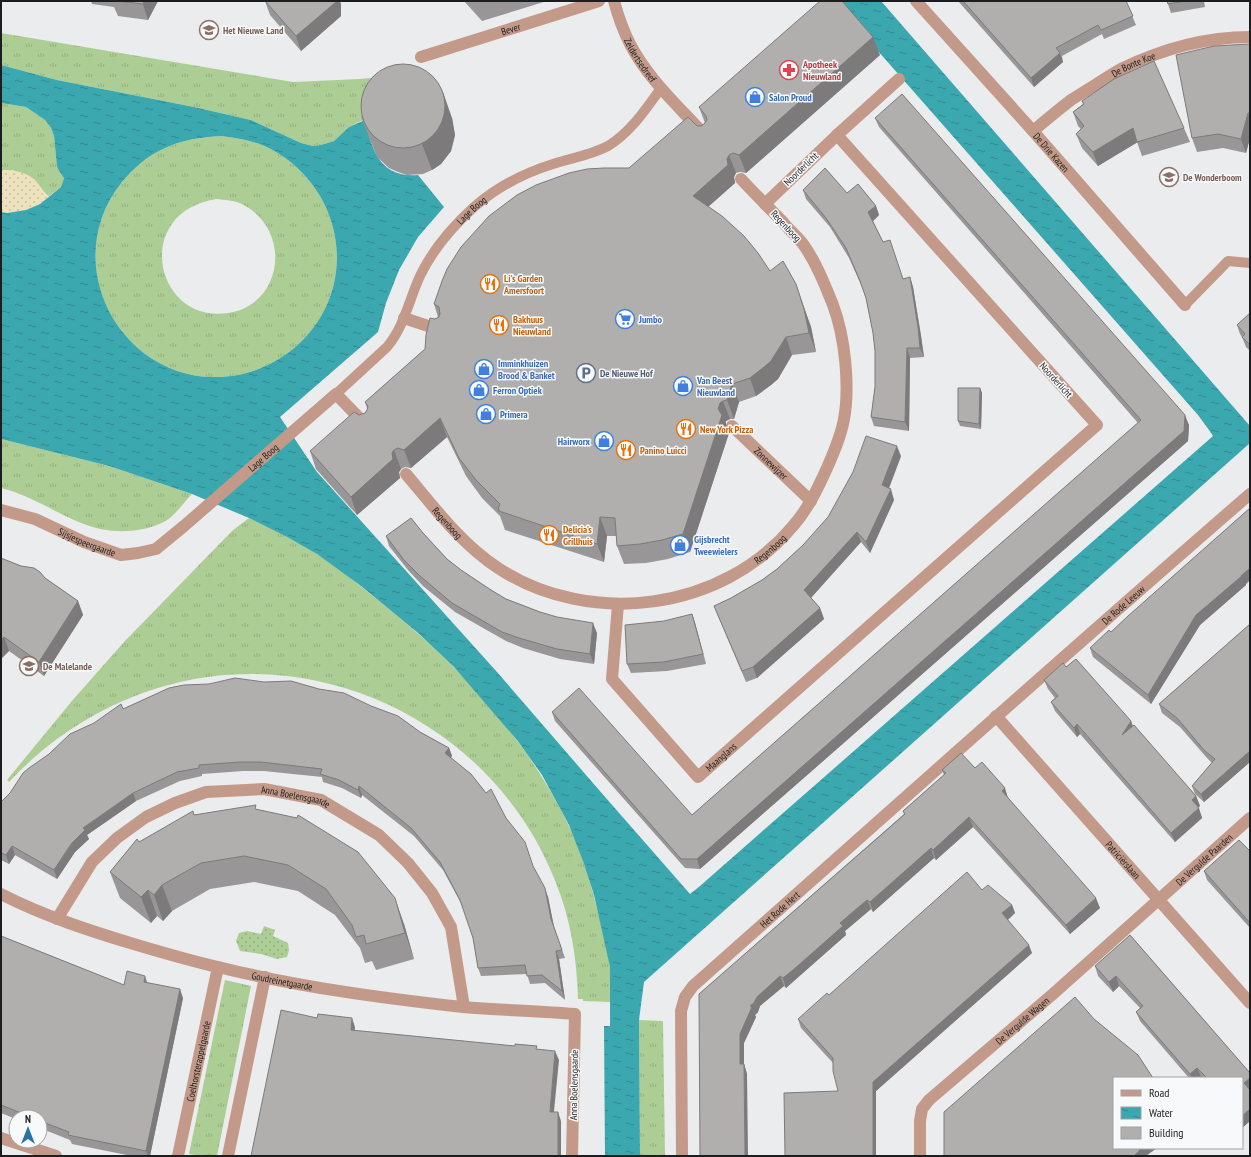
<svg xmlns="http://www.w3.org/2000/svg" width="1251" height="1157" font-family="'PT Sans Narrow',sans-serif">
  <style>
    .grass { fill: url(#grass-tufts); fill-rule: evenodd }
    .sand { fill: url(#sand-dots) }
    .park { fill: url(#park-dots) }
    .water { fill: url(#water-ripples); fill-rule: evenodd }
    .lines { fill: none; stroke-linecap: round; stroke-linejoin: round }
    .lane { stroke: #c39a89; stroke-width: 10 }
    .street { stroke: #c39a89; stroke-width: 12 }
    .wall { fill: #989696 }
    .shaded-wall { fill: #7c7a7a }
    .building { fill: #b1afae; stroke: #7c7a7a }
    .labels { text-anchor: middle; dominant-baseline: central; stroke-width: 3; stroke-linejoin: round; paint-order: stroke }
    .street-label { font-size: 10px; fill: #1c1d1e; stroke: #f8f9fb }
    .education-label { font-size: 10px; font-weight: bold; fill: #785e54; stroke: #f8f9fb; text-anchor: start }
    .health-label { font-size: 10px; font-weight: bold; fill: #be3a42; stroke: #f8f9fb; text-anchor: start }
    .shop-label { font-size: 10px; font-weight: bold; fill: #366cbe; stroke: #f8f9fb; text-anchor: start }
    .food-label { font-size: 10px; font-weight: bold; fill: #c56008; stroke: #f8f9fb; text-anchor: start }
    .service-label { font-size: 10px; font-weight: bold; fill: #4e5e75; stroke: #f8f9fb; text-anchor: start }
  </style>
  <defs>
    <pattern id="grass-tufts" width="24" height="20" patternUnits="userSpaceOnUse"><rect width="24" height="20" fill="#accd94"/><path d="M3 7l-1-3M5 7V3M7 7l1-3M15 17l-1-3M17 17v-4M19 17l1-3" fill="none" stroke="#93b07f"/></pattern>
    <pattern id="sand-dots" width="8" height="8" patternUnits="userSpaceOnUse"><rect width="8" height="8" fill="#ece2bd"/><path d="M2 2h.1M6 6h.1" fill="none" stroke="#cac1a2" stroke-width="1.8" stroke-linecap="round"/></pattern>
    <pattern id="park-dots" width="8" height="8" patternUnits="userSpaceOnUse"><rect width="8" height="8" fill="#accd94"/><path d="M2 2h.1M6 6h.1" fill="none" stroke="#93b07f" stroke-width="1.8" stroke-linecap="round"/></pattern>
    <pattern id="water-ripples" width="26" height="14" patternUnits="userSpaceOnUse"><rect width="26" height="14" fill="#3ba8b0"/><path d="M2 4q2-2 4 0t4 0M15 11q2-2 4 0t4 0" fill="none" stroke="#31888f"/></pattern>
  </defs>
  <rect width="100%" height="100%" fill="#ebecee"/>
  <path class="grass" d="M1 33 293 82 359 79 371 78V119L361 121 349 127 334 141 321 145 313 146 301 143 251 120 194 107 57 80 1 65Z
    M1 103 26 107 45 120 51 128 54 136 57 167 59 171 64 178 61 187 49 196 47 195 44 192 13 170H1Z
    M222 136C235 138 249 140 262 145 314 167 345 223 335 278 325 335 273 377 216 377 192 378 165 369 145 354 91 314 78 236 122 182 133 169 147 156 163 149 181 140 201 137 222 136ZM216 199C225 200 234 200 242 204 293 230 283 305 228 313 155 324 131 213 216 199Z
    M1 439 109 466 192 494C185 501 179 510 171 517 164 523 153 527 143 529 84 541 53 501 1 488Z
    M249 518C272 530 296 540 317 554 343 571 367 591 390 610 462 668 527 740 568 824 583 853 592 889 600 920 603 936 608 951 610 967 611 978 610 990 610 1002L583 1001V999H578C577 960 571 920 556 883 496 727 322 639 161 687 102 705 51 737 9 782L7 780 71 702 124 642 232 531Z
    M225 980 251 986 217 1156H202L189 1154Z
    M639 1020 663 1021 665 1156H640Z"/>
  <path class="sand" d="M1 170C13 170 25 171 35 180 39 184 43 191 47 195L49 196C46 199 43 202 39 204 29 210 13 214 1 212Z"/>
  <path class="park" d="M264 926 275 930 273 936 288 943 289 950 287 957 277 959 261 954 240 951 236 941 239 933 247 931 261 934Z"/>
  <path class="water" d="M834 1H881L1250 426V443L644 982 639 1020 640 1156H605L604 1026H610V967L594 895 583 861 569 825 542 775 517 740 454 667 418 633 361 586 317 554 289 538 249 518 192 494 109 466 1 439V212L7 213 26 210 40 204 61 187 64 178 59 171 57 167 54 136 51 128 45 120 26 107 1 103V65L57 80 194 107 251 120 301 143 313 146 321 145 334 141 349 127 365 120C372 149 379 178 418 175L444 207 418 237 399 270 386 303 378 332 280 417 317 472 497 672 599 790 690 894 700 886 1213 436 1209 430 1198 415ZM222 136C235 138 249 140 262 145 314 167 345 223 335 278 325 335 273 377 216 377 192 378 165 369 145 354 91 313 78 236 122 182 133 169 147 156 163 149 181 140 201 137 222 136Z"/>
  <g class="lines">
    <g class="lane">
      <path d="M1185 305 1228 261 1250 263"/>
      <path id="s1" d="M336 394 387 347C404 327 409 300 420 276 432 251 453 226 474 207 497 187 524 173 553 164 572 158 591 155 608 146 630 133 646 109 661 88"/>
    </g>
    <g class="street">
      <path id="s2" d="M614 1C618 16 623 30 630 44 647 77 675 103 700 130"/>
      <path id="s3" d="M916 1 1033 131 1185 305"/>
      <path id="s4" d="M421 57 599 1"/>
      <path id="s5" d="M1033 131C1046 120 1058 110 1071 100 1079 95 1087 90 1095 85 1103 80 1112 74 1121 69 1160 50 1205 37 1250 37"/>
      <path d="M837 135 899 79"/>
      <path d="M404 318 440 330"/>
      <path id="s6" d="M732 426 811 501"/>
      <path id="s7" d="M406 474C434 507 461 544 498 568 590 628 722 611 793 526 808 509 818 488 827 468 834 452 841 436 844 419 850 386 845 337 833 305 825 285 816 262 803 244 797 236 789 230 783 222 769 208 755 194 741 179"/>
      <path id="s8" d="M1 510 35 519 84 542 121 555 138 553 156 549 184 526 336 394 365 424"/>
      <path id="s9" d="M618 604 612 679 698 777 1097 425 837 135 765 204"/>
      <path id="s10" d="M996 716 1250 1003"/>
      <path id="s11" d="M1 894C44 916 90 931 137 945 164 953 191 961 218 967 299 987 381 998 463 1007 500 1010 538 1011 575 1014L572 1156"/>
      <path id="s12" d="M57 919 92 862 117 838 146 817 175 803 206 792 264 789 321 800 379 835 408 863 432 893 451 927 464 1007"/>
      <path d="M1 1138 56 1156"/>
      <path id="s13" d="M178 1156 218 967"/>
      <path d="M228 1156 265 977"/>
      <path id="s14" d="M682 1156 681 1011 685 997 693 986C878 822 1063 656 1250 494"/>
      <path id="s15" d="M920 1156V1121L922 1109 929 1100 1053 994 1250 818"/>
    </g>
  </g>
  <path class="wall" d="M91 1H158L148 20 118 16 114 7 92 4Z
    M265 1 341 4V16L301 51 270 15Z
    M464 1H547L482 21Z
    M958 1H1126L1136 25 1104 39 1102 34 1062 56 1063 62 1034 87Z
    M1167 1H1204L1205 7 1171 13Z
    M1250 44V138L1246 153 1223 148 1197 152 1192 138Z
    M880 55 746 173 740 172 736 173 734 177 735 183 708 207 770 271 802 303 811 327 816 352 792 355 778 379 771 385 756 396 739 402 734 419H730L726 421V424L729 433 690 552 668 559 646 563 624 564 617 546V536H607L604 562 505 530 500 516 482 498 466 476 447 437 411 468 405 467 401 469 399 472 400 478 357 515 316 469 310 451 359 415 365 413 367 410V408L365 402 425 349 435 319 438 317 434 304 629 168 697 126H701L704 124 705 123 699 107Z
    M1082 101 1184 128 1190 142 1142 156 1137 142 1098 166 1082 148 1076 134 1081 129 1078 126 1073 112 1083 104Z
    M361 116 452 118 455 135 451 151 441 164 432 170 423 174 407 175 398 172 389 168 377 157 371 142Z
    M875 118 1189 425 1188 441 700 869 685 868 555 721 552 712 692 815 1138 423 879 127Z
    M803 190 847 193 876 206 879 215 873 221 883 242 903 279 910 277 913 287 921 336 924 357 910 358 909 431 874 426 871 417 875 387V351L873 333 866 298 862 287 849 258 830 227 806 199Z
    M1250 313V351L1246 347 1242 337 1240 334 1237 325Z
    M980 388 982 393 981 429 960 426 958 421Z
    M901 456 889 488 894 500 870 553 861 542 811 598 820 608 824 619 757 678 746 682 718 616 714 606 731 598 762 580 777 569Z
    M1250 508V580L1246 584V585L1200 625 1151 704 1093 657 1090 648 1111 632Z
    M423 533 447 559 461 570 491 590 506 599 540 612 597 633 594 664 560 659 523 648 506 641 455 612 423 586 408 570 389 546 386 536Z
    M1 558 45 578 78 601 83 615 44 676 9 651 1 659Z
    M692 614 695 623 706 664 667 671 631 673 627 664Z
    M1250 624V762L1204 802 1195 794 1192 786 1212 763 1207 758 1180 727 1162 713 1159 704Z
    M1066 667 1131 721 1133 726 1196 796 1200 806 1198 807 1202 818 1175 842 1080 734 1077 737 1055 711 1051 702 1055 698 1048 689 1044 680Z
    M123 709 420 732 449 748 452 756 451 757 534 868 548 897 554 927 565 958 559 959 565 1000 545 983 530 984 527 974 481 976 478 968 473 938 463 907 443 870 414 836 362 795 361 798 342 788 323 782 322 777 264 771H243L202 774V776L180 781 136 801 87 835 89 839 75 852 57 879 15 855 9 864 1 860V802Z
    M975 768 1008 798 1100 908 1070 934 973 827 936 860 934 858 873 912 871 909 845 931 846 935 796 979 786 988 784 986 760 1006 758 1012 755 1015 756 1017 744 1043V1064L747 1074 699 994 904 814 903 811 944 775 942 770Z
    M257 809 404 924 414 959 376 970 372 961 365 963 360 948 335 915 298 891 254 882 210 889 172 911 163 921 157 916 151 923 120 898 110 872 139 842 194 815Z
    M1250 851V928L1207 880 1204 871Z
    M982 890 1012 905 1015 913 1008 920 1032 953 876 1091H838L833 1063 801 1028 798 1019Z
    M1130 935 1250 1073V1121L1242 1128V1078H1202L1201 1077 1200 1078H1189L1140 1021 1136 1012 1140 1008 1119 986 1113 992 1098 976 1095 966Z
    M1 936 124 985 147 982 183 998 150 1156H132L72 1144 70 1140 40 1128V1117H16V1119L1 1113Z"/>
  <path class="shaded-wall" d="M144 1H158L148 20 143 4Z
    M336 1H340L341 4V16L301 51 296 36Z
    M873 37 880 55 746 173 739 155Z
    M1060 53 1063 62 1034 87 1031 78Z
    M443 92 452 118 455 135 451 151 441 164 432 170 422 144Z
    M1248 113 1250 119V138L1246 153 1241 139Z
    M1133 128 1138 142 1098 166 1093 152Z
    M729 155 736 173 734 177 735 183 700 214 693 196 727 159Z
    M876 206 879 215 872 222 868 212Z
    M910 277 913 287 921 336 924 357 920 348Z
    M796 284 811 327 816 352 809 333Z
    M786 337 792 355 778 379 771 385 756 396 750 378Z
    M907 348 910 358 909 431 905 422Z
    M732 384 739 402 734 419 727 400Z
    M980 388 982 393 981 429 979 424Z
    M723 401 730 419 726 421V424L729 433 690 552 683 534 720 403Z
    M1185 415 1189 425 1188 441 700 869 697 859Z
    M440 418 447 437 411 468 404 450Z
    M897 446 901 456 886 496 882 485Z
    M394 450 401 469 399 472 400 478 357 515 351 497 392 453Z
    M891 489 894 500 870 553 866 542Z
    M600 517 607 536 604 562 597 544Z
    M857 532 861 542 808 601 804 590Z
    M1250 568V580L1246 584V585L1200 625 1151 704 1148 695 1196 615Z
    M78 601 83 615 44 676 39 662Z
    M820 608 824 619 757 678 753 667Z
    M692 614 695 623 706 664 703 654Z
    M593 623 597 633 594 664 590 654Z
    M4 637 9 651 1 659V640Z
    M1131 721 1134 731 1122 735Z
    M1077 724 1080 734 1077 737 1074 728Z
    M449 748 452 756 448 761 445 753Z
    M1250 751V762L1204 802 1201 794Z
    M359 786 362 795 361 798 358 790Z
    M1005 788 1008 798 1005 800 1002 791Z
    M133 793 136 801 87 835 89 839 75 852 57 879 54 870 83 828Z
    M1196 796 1200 806 1195 810 1192 800Z
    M1199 808 1202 818 1175 842 1171 833Z
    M969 817 973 827 936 860 933 850Z
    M12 846 15 855 9 864 6 855Z
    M931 848 934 858 873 912 870 902Z
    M162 885 172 911 163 921 154 895Z
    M545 888 548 897 554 927 565 958 551 919Z
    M148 890 157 916 151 923 141 897Z
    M395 898 404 924 414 959 405 933Z
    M1096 898 1100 908 1070 934 1066 925Z
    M867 900 871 909 845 931 846 935 786 988 783 978 840 923Z
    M1012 905 1015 913 1005 922 1002 913Z
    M1029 945 1032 953 876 1091V1156H873V1082Z
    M556 951 559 959 565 1000 562 991Z
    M145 976 148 985 144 982Z
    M780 976 784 986 760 1006 758 1012 755 1015 756 1017 744 1043V1074L740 1064V1034L750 1006 757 997Z
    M1116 976 1119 986 1113 992 1109 982Z
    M180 989 183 998 150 1156H148L146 1151Z
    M352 1018 355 1027 354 1039 351 1030Z
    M555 1051 559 1060 553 1121 550 1112Z
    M744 1064 747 1074 748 1156H745Z
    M1197 1068 1201 1077 1200 1078H1192L1190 1074Z
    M1250 1078V1090L1244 1083Z
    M1250 1109V1121L1242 1128V1116Z
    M558 1112 561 1121V1156H558Z
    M1139 1148H1157L1146 1156H1134Z"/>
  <path class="building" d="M117 1H144L143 4Z
    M265 1H336V2L296 36Z
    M820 1H842L873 37 739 155 733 153 729 155 727 159 728 165 693 196 722 216 744 236 758 253 770 271 783 261 796 284 804 309 809 333 786 337 771 361 764 367 750 378 732 384 727 400 723 401 720 403 718 409 722 415 683 534 662 540 640 544 617 546 615 518 600 517 597 544 499 511V509H498L500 504 476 480 459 458 440 418 404 450 398 448 394 450 392 453 393 459 351 497 310 451 354 412 359 415 365 413 367 410 368 406 365 402 425 349 426 335 430 318 435 319 439 317 440 314 439 307 434 304 442 281 447 269 461 247 489 216 517 195 536 185 569 173 587 169 604 168H629L688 117 697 126H701L704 124 707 120 706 116 699 107Z
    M963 1H1126L1133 16 1101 30 1098 25 1056 48 1060 53 1031 78Z
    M1167 1H1185L1168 4Z
    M1250 44V113H1248L1241 139 1218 134 1192 138 1176 55 1214 46Z
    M1154 61 1184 128 1137 142 1133 128 1093 152 1076 134 1084 126 1073 112 1084 104 1082 101 1114 79Z
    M361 106a42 42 0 1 1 84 0a42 42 0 1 1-84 0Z
    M902 94 1185 415 1184 431 697 859H681L552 712 579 688 692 815 1141 420 875 118Z
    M825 168 847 193 858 184 876 206 868 212 883 242 890 240 903 279 910 277 918 327 920 348H907L905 422 871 417 875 387V351L873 333 866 298 860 281 846 248 826 218 803 190Z
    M1250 313V345L1242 337 1245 334 1237 325Z
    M958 388H980L979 424 958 421Z
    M866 436 897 446 882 485 891 489 866 542 857 532 804 590 820 608 753 667 742 671 714 606 731 598 762 580 777 569 803 545 828 517 853 472Z
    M1250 508V568L1241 576 1243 575 1196 615 1148 695 1090 648 1109 630 1111 632 1128 616Z
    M411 518 423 533 447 559 461 570 491 590 506 599 540 612 557 617 593 623 590 654 557 649 519 638 502 632 452 603 420 576 404 560 386 536Z
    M1 558 21 566 34 568 40 572 45 578 78 601 39 662 4 637 1 640Z
    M692 614 703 654 664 662 627 664 625 625 664 621Z
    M1250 624V751L1201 794 1192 786 1215 759 1204 750 1177 718 1159 704Z
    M1076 659 1131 721 1122 735 1134 725 1196 796 1192 800 1199 808 1171 833 1077 724 1074 728 1051 702 1058 696 1044 680 1063 663 1066 667Z
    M235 678 264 682 291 681 319 689 344 693 371 706 398 716 420 732 449 748 445 753 471 774 486 793 491 789 506 818 525 842 533 866 545 888 551 919 562 950 556 951 562 991 542 975 527 976 525 965 478 968 473 938 460 900 440 862 411 828 359 786 358 790 339 780 320 774 322 769 261 762H240L199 765V768L177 772 133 793 83 828 85 830 71 844 54 870 12 846 6 855 1 853V802L10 793 23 773 29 768 49 754 70 734 94 723 121 704 123 709 169 688 184 685 209 684Z
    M961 753 975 768 982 762 1005 788 1002 791 1096 898 1066 925 969 817 933 850 931 848 870 902 867 900 840 923 843 926 793 970 783 978 780 976 757 997 754 1003 750 1006 752 1007 740 1034V1064H744L745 1156H700L699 994 905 814 903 811 946 773 942 770Z
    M256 805 255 809 297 818 298 815 358 852 395 898 405 933 366 944 364 935 356 937 352 925 326 889 288 865 244 856 201 863 162 885 154 895 148 890 141 897 110 872 137 839 139 842 193 811 194 815Z
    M1239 840 1250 851V923L1204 871Z
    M967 872 982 890 988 885 1012 905 1002 913 1029 945 873 1082V1156H785L784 1093 838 1091 833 1071V1058L798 1019 827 993 829 995Z
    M1130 935 1250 1073V1078L1244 1083 1250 1090V1109L1242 1116V1078H1207L1197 1068 1190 1074 1136 1012 1143 1006 1116 976 1109 982 1095 966Z
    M1 936 124 985 127 971 145 976 144 982 180 989 146 1151 68 1135 69 1132 40 1121V1117H31L1 1105Z
    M1075 997 1094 1019 1138 1055 1153 1078H1114V1148H1139L1140 1150 1134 1156H944V1112Z
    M281 1010 317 1018 318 1014 352 1018 351 1030 515 1046V1044L537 1046 536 1049 555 1051 550 1112H558V1156H251Z"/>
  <defs>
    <symbol id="school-ring" viewBox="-11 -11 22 22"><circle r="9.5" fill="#f8f9fb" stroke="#8d6e63" stroke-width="1.5"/><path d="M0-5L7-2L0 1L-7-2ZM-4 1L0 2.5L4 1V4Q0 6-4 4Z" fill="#8d6e63"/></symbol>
    <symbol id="pharmacy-ring" viewBox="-11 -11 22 22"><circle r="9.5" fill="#f8f9fb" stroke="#e0444e" stroke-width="1.5"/><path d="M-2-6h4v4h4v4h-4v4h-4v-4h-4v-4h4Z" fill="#e0444e"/></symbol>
    <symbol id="shop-ring" viewBox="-11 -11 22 22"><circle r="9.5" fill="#f8f9fb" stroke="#3f7fe0" stroke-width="1.5"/><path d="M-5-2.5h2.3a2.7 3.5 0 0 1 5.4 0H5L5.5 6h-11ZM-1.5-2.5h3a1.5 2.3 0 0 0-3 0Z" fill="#3f7fe0"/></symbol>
    <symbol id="restaurant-ring" viewBox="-11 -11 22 22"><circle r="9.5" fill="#f8f9fb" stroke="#e8710a" stroke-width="1.5"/><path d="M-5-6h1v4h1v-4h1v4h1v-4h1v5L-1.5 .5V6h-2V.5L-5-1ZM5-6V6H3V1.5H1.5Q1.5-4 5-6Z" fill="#e8710a"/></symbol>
    <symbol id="supermarket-ring" viewBox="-11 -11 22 22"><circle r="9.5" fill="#f8f9fb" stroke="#3f7fe0" stroke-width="1.5"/><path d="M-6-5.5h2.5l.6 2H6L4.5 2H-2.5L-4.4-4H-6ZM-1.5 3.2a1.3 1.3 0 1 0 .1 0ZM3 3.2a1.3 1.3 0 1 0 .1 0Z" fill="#3f7fe0"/></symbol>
    <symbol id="parking-ring" viewBox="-11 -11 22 22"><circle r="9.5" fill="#f8f9fb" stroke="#5c6f8a" stroke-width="1.5"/><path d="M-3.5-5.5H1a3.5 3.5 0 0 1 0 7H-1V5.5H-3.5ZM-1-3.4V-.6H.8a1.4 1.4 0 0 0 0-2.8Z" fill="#5c6f8a"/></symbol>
  </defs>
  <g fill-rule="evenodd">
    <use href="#school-ring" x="198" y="19" width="22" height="22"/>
    <use href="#pharmacy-ring" x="778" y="59" width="22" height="22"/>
    <use href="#shop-ring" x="744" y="86" width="22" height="22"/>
    <use href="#school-ring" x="1158" y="166" width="22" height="22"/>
    <use href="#restaurant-ring" x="479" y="273" width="22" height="22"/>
    <use href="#supermarket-ring" x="614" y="308" width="22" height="22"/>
    <use href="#restaurant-ring" x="488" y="314" width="22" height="22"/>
    <use href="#shop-ring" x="473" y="358" width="22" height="22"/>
    <use href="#parking-ring" x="575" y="362" width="22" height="22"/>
    <use href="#shop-ring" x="672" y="375" width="22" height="22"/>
    <use href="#shop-ring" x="468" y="379" width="22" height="22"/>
    <use href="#shop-ring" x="475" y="403" width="22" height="22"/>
    <use href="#restaurant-ring" x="675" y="418" width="22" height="22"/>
    <use href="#shop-ring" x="593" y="430" width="22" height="22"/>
    <use href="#restaurant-ring" x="615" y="439" width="22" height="22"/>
    <use href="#restaurant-ring" x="538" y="524" width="22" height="22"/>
    <use href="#shop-ring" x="669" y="534" width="22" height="22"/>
    <use href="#school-ring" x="18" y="655" width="22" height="22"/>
  </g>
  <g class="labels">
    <g class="street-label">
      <text stroke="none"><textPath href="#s4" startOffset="94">Bever</textPath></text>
      <text stroke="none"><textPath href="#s2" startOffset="65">Zeldertsedreef</textPath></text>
      <text stroke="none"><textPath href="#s5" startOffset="121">De Bonte Koe</textPath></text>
      <text stroke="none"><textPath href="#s3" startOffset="203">De Drie Kazen</textPath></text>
      <text transform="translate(801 169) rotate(-44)">Noorderlicht</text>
      <text stroke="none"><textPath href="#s1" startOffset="232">Lage Boog</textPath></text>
      <text transform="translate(786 226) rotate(47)">Regenboog</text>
      <text transform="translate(1056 380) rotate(48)">Noorderlicht</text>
      <text stroke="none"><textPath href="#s8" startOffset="305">Lage Boog</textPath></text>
      <text stroke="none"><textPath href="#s6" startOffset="54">Zonnewijzer</textPath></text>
      <text stroke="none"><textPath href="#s7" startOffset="64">Regenboog</textPath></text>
      <text stroke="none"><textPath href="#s8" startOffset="92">Sijsjespeergaarde</textPath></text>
      <text stroke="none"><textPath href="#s7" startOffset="424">Regenboog</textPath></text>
      <text stroke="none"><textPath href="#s14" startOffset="748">De Rode Leeuw</textPath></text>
      <text stroke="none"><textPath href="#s9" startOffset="236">Maanglans</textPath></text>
      <text stroke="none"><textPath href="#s12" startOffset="293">Anna Boelensgaarde</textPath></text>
      <text stroke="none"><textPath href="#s15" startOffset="424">De Vergulde Paarden</textPath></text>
      <text stroke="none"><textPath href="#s10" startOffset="192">Patriciërslaan</textPath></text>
      <text stroke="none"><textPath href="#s14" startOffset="289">Het Rode Hert</textPath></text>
      <text stroke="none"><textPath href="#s11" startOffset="295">Goudreinetgaarde</textPath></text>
      <text stroke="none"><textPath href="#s15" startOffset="181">De Vergulde Wagen</textPath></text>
      <text stroke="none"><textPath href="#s13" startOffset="97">Coelhorsterappelgaarde</textPath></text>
      <text transform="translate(574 1085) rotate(-89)">Anna Boelensgaarde</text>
    </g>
    <g class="education-label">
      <text x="223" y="30">Het Nieuwe Land</text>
      <text x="1183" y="177">De Wonderboom</text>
      <text x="43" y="666">De Malelande</text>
    </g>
    <g class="health-label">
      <text x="803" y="64">Apotheek<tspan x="803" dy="12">Nieuwland</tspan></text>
    </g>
    <g class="shop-label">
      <text x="769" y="97">Salon Proud</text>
      <text x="639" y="319">Jumbo</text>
      <text x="498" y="363">Imminkhuizen<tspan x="498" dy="12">Brood &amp; Banket</tspan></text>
      <text x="697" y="380">Van Beest<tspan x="697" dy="12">Nieuwland</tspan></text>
      <text x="493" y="390">Ferron Optiek</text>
      <text x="500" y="414">Primera</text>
      <text x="590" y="441" text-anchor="end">Hairworx</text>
      <text x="694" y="539">Gijsbrecht<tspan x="694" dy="12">Tweewielers</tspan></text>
    </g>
    <g class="food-label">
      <text x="504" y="278">Li's Garden<tspan x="504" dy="12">Amersfoort</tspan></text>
      <text x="513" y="319">Bakhuus<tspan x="513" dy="12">Nieuwland</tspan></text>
      <text x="700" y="429">New York Pizza</text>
      <text x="640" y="450">Panino Luicci</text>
      <text x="563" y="529">Delicia's<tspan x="563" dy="12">Grillhuis</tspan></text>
    </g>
    <g class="service-label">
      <text x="600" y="373">De Nieuwe Hof</text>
    </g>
  </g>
  <rect width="1251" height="1157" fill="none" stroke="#1c1d1e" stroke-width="4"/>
  <rect x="1113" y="1077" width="130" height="72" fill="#f8f9fb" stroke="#a0a1a3"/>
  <rect x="1121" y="1090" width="20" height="6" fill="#c39a89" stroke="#a0a1a3"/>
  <text x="1149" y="1097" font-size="12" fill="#1c1d1e">Road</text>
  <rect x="1121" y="1107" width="20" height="12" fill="url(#water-ripples)" stroke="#a0a1a3"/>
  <text x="1149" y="1117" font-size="12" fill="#1c1d1e">Water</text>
  <rect x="1121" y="1127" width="20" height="12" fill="#b1afae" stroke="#a0a1a3"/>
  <text x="1149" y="1137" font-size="12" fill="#1c1d1e">Building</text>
  <g transform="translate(28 1129)"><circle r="19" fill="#f8f9fb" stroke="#a0a1a3"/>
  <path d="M0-3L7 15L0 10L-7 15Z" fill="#2871a5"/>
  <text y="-6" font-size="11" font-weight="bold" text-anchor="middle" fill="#1c1d1e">N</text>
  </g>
</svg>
